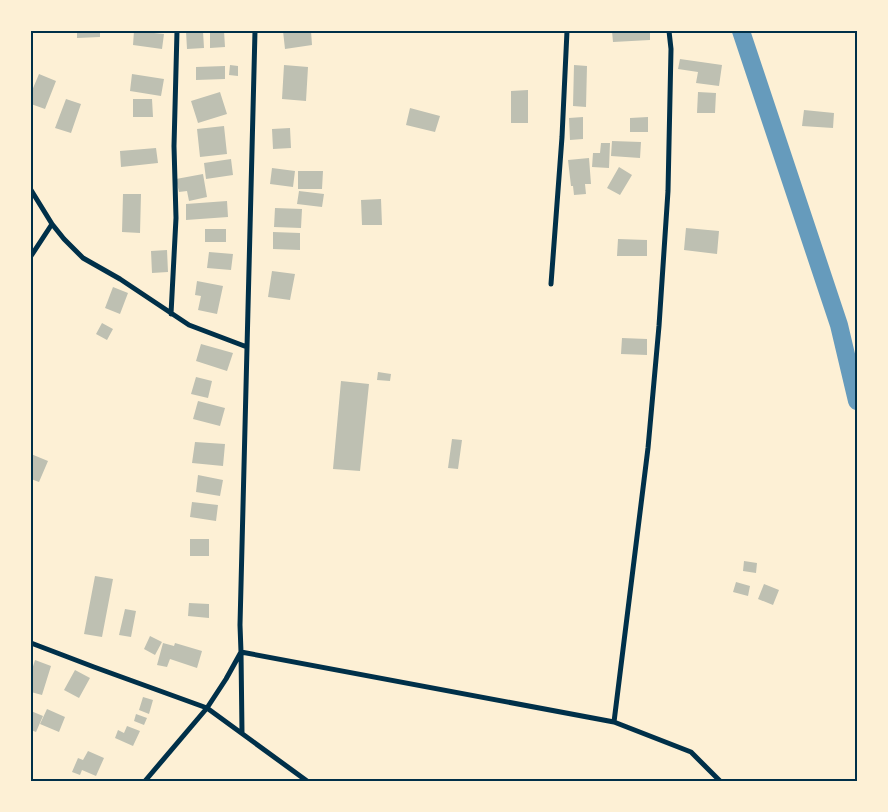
<svg xmlns="http://www.w3.org/2000/svg" width="888" height="812" font-family="'Golos Text',sans-serif">
  <style>
    .lines { fill: none; stroke-linecap: round; stroke-linejoin: round }
    .canal { stroke: #669bbc; stroke-width: 18 }
    .building { fill: #bec0b2 }
    .minor { stroke: #003049; stroke-width: 5 }
    .neatline { fill: none; stroke: #003049; stroke-width: 2 }
  </style>
  <rect width="100%" height="100%" fill="#fdf0d5"/>
  <g class="lines">
    <path class="canal" d="M741 31 839 325 857 401"/>
  </g>
  <path class="building" d="M77 31H100V37L77 38Z
    M134 31 164 34 162 49 133 45Z
    M186 31H203L204 48 187 49Z
    M210 31H224L225 47 210 48Z
    M283 31H311L312 45 285 49Z
    M612 31H650V40L613 42Z
    M680 59 722 65 719 86 696 83 698 72 678 69Z
    M230 65 238 66V76L229 75Z
    M284 65 308 67 306 101 282 99Z
    M574 65 587 66 586 107 573 106Z
    M225 66V79L196 80V67Z
    M39 74 56 81 45 109 31 104V93Z
    M132 74 164 79 161 96 130 91Z
    M528 90V123H511V91Z
    M220 92 227 114 198 123 191 101Z
    M698 92 716 93 715 113H697Z
    M66 99 81 104 71 133 55 128Z
    M133 99H152L153 117H133Z
    M410 108 440 116 435 132 406 125Z
    M804 110 834 113 833 128 802 126Z
    M583 117V139L570 140 569 118Z
    M648 117V132H630V118Z
    M224 126 227 154 200 157 197 129Z
    M290 128 291 148 273 149 272 129Z
    M612 141 641 142 640 158 611 156Z
    M601 143H610L609 168 592 167 593 153H600Z
    M156 148 158 163 121 167 120 151Z
    M589 158 591 184H585L586 194 574 195 573 186H571L568 160Z
    M231 159 233 175 206 179 204 163Z
    M619 167 632 175 620 195 607 188Z
    M272 168 295 171 293 187 270 184Z
    M298 171H323L322 189H298Z
    M203 174 207 197 189 201 187 191 179 192 176 179Z
    M299 191 324 194 322 207 297 204Z
    M123 194H141L140 233 122 232Z
    M381 199 382 225H362L361 200Z
    M227 201 228 217 186 220V204Z
    M275 208 302 209 301 228 274 227Z
    M686 228 719 231 717 254 684 250Z
    M205 229H226V242H205Z
    M273 232 300 233V250L273 249Z
    M618 239 647 240V256H617Z
    M167 250 168 272 152 273 151 251Z
    M209 252 233 254 231 270 207 268Z
    M272 271 295 274 290 300 268 297Z
    M197 281 223 286 217 314 198 310 201 296 195 295Z
    M113 287 128 293 120 314 105 308Z
    M102 323 113 329 107 340 96 334Z
    M622 338 647 339V355L621 354Z
    M201 344 233 353 227 371 196 361Z
    M378 372 391 374 390 381 377 380Z
    M196 377 212 381 208 398 191 394Z
    M341 381 369 384 360 471 333 469Z
    M198 401 225 408 220 426 193 419Z
    M452 439 462 440 458 469 448 468Z
    M195 442 225 444 223 466 192 463Z
    M31 454 48 461 39 482 31 479Z
    M198 475 223 480 220 496 196 492Z
    M192 502 218 505 216 521 190 517Z
    M190 539H209V556H190Z
    M744 561 757 563 756 573 743 571Z
    M95 576 113 579 102 637 84 634Z
    M736 582 750 586 748 596 733 592Z
    M764 584 779 590 773 605 758 599Z
    M189 603 209 604V618L188 616Z
    M125 609 136 611 131 637 119 635Z
    M150 636 162 642 155 655 144 649Z
    M163 643 174 646 175 643 202 651 197 668 170 659 167 667 157 665Z
    M35 660 51 666 42 695 31 692V673Z
    M75 670 90 678 79 698 64 690Z
    M143 697 153 700 149 714 139 710Z
    M47 709 65 717 59 732 40 724Z
    M31 711 43 716 36 732 31 730Z
    M136 714 147 718 144 725 134 721Z
    M127 726 140 731 133 746 115 738 118 730 124 733Z
    M88 751 104 758 96 776 82 770 80 775 72 772 78 758 83 760Z"/>
  <g class="lines">
    <path class="minor" d="M31 190 52 224 64 239 83 258 120 279 189 325 247 347
      M31 256 52 224
      M551 284 562 137 567 31
      M171 314 176 218 174 146 177 31
      M31 643 94 667 207 708 307 781
      M614 722 648 448 659 326 668 191 671 49 669 31
      M242 733 241 652 614 722 691 752 720 781
      M145 781 207 708 226 679 241 652 240 625 255 31"/>
  </g>
  <rect width="888" height="812" fill="none" stroke="#fdf0d5" stroke-width="65"/>
  <rect x="32" y="32" width="824" height="748" class="neatline"/>
</svg>
